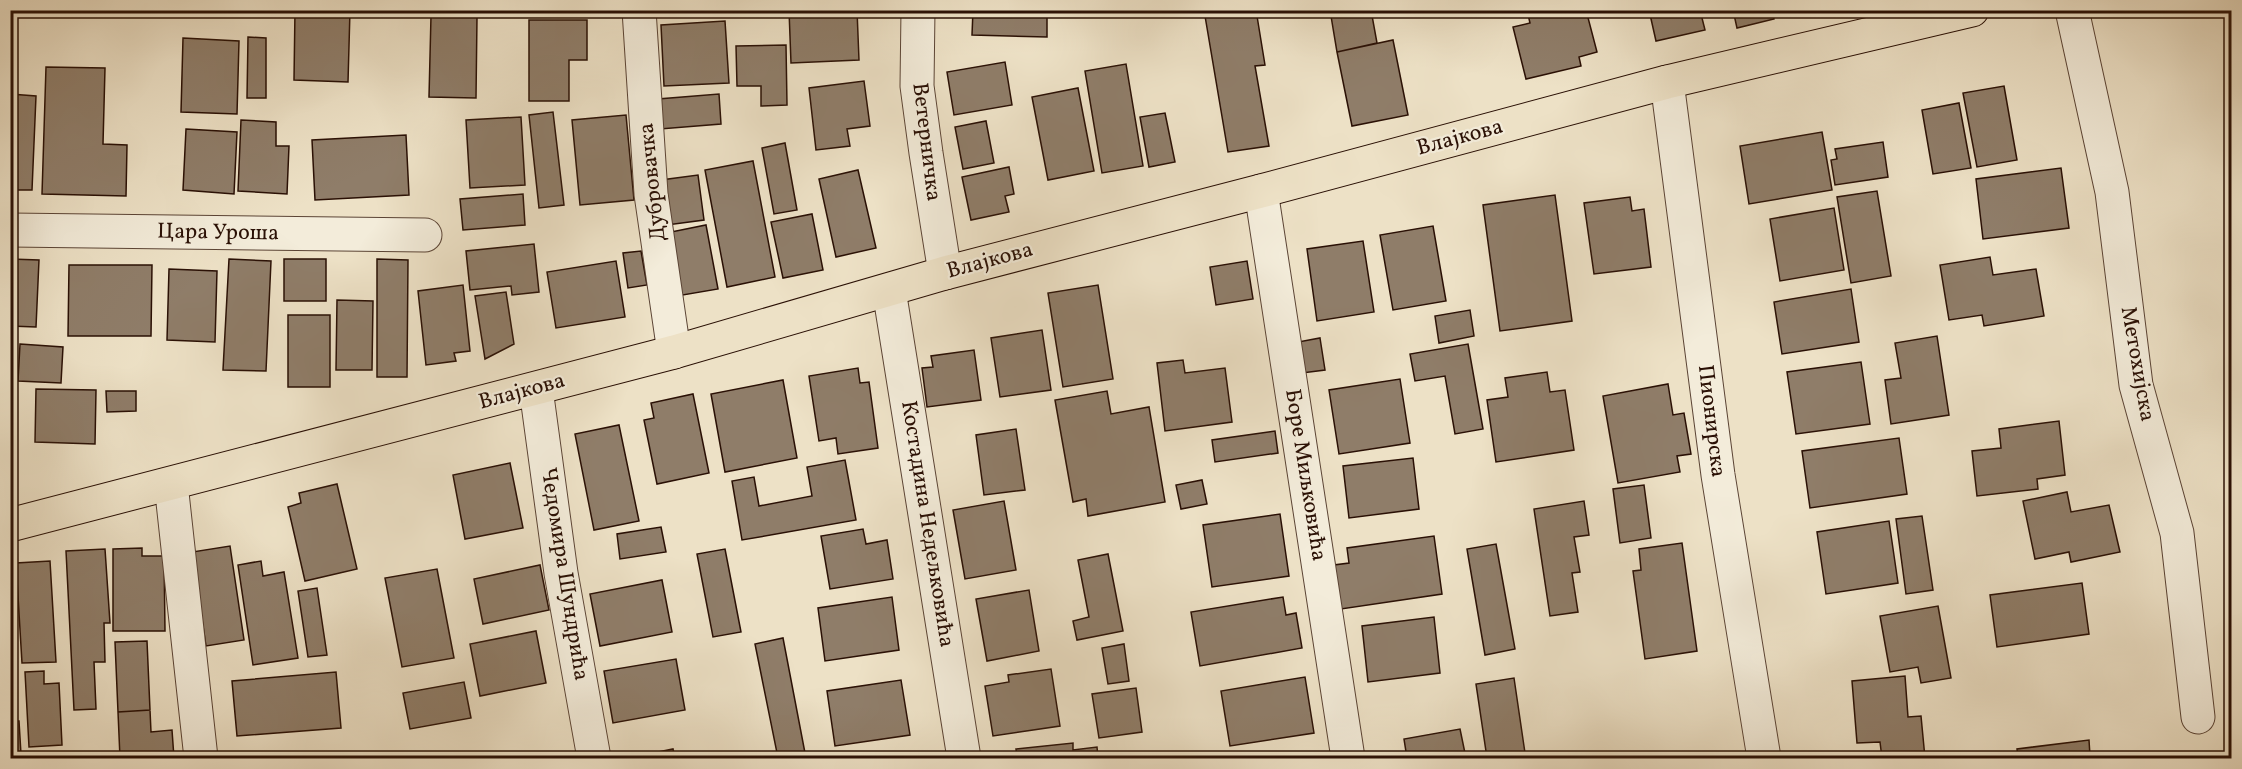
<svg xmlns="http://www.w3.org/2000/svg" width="2242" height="769" font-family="Vollkorn,serif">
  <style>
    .building { fill: #8f7d69; stroke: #2a1005; stroke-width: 1.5 }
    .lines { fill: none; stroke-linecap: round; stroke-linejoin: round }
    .minor-casing { stroke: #5b4435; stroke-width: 35 }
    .major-casing { stroke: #2a1005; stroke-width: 35 }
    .minor { stroke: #f3ecda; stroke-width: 33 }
    .major { stroke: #ede1c6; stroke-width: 33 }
    .labels { text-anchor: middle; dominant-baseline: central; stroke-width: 4.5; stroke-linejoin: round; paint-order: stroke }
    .street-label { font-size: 22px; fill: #2a1005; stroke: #f3ecda }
  </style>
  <rect width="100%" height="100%" fill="#ede1c6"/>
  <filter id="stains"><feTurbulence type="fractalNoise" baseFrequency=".00333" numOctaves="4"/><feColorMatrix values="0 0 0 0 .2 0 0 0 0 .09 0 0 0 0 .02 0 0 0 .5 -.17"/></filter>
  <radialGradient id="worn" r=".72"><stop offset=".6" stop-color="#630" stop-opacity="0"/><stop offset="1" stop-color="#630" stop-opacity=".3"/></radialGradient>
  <path class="building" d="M10 10H49L48 14 10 12Z
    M295 10H350L348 82 294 80Z
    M789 10H857L859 60 791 63Z
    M973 10H1047V37L972 35Z
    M1204 10H1256L1265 65 1255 66 1269 146 1228 152Z
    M1330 10H1371L1377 43 1337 52Z
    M1527 10H1586L1597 52 1579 57 1581 66 1526 79 1513 27 1530 23Z
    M1649 10H1700L1705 30 1656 41Z
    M1733 10H1772L1774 19 1737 28Z
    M431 16 477 17 476 98 429 97Z
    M529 20H587V60H569V101H529Z
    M725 21 729 83 664 86 661 25Z
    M248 37 266 38V98H247Z
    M183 38 239 41 237 114 181 112Z
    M1393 40 1408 115 1352 126 1337 52Z
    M786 45 787 105 761 106V86H737L736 46Z
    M1005 62 1012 105 954 115 947 72Z
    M1126 64 1143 166 1102 173 1085 71Z
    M46 67 105 68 103 144 127 145 126 196 42 194Z
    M864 81 870 126 847 129 850 146 816 150 809 88Z
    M2004 86 2017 160 1977 167 1963 93Z
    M1078 88 1094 171 1048 180 1032 97Z
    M10 94 36 96 32 190H10Z
    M719 94 721 124 660 129 658 99Z
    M1959 103 1971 168 1933 174 1922 110Z
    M553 112 564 205 539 208 529 115Z
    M1165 113 1175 162 1149 167 1140 117Z
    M626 115 634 200 580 205 572 120Z
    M521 117 525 185 470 188 466 120Z
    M241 120 276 122V146H289L287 194 238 191Z
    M986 121 994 163 963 169 955 127Z
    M186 129 237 132 234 194 183 190Z
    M1822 132 1832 190 1749 204 1740 146Z
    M406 135 409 195 315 200 312 140Z
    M1883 142 1888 177 1835 185 1831 160 1837 159 1835 149Z
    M785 143 797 210 774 214 762 148Z
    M753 161 775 277 727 287 705 170Z
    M1009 167 1014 194 1005 196 1009 212 971 220 962 177Z
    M2061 168 2069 228 1983 239 1976 179Z
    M858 170 876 248 836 257 819 179Z
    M698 175 704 220 667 225 661 180Z
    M1877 191 1891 276 1851 283 1837 197Z
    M523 194 525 225 463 230 460 199Z
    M1555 195 1572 321 1500 331 1483 205Z
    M1630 197 1632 211 1644 209 1651 267 1594 274 1584 203Z
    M1834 208 1844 270 1780 281 1770 219Z
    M812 214 823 270 783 278 771 222Z
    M706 225 718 289 677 296 666 233Z
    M1433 226 1446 301 1393 310 1380 235Z
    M1363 241 1374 312 1317 321 1307 249Z
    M534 244 539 292 512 295 511 286 470 290 466 251Z
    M641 251 647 285 628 288 623 253Z
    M1990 257 1993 275 2036 269 2044 316 1984 326 1982 315 1949 320 1940 265Z
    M10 259 39 260 36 327 10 326Z
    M229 259 271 261 266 371 223 370Z
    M284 259H326V301H284Z
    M377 259 408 260 407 377H377Z
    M616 261 625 317 556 328 547 272Z
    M1247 261 1253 299 1216 305 1210 267Z
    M69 265H152L151 336H68Z
    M169 269 217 271 215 342 167 340Z
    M463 285 470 351 454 353 456 361 426 365 418 291Z
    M1098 285 1113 379 1063 387 1048 293Z
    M1851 289 1859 342 1782 354 1774 302Z
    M506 292 514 344 485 359 475 296Z
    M337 300 373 301 372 370H336Z
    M1470 310 1474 336 1439 343 1435 316Z
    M288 315H330V387H288Z
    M1042 330 1051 390 1000 397 991 338Z
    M1937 336 1949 415 1891 424 1885 380 1901 378 1895 343Z
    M1320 338 1325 370 1302 373 1298 342Z
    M20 344 63 347 61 383 18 381Z
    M1468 344 1483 429 1455 434 1445 376 1415 381 1410 354Z
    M974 350 981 400 927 407 922 368 933 367 931 356Z
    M1183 360 1185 373 1225 368 1232 422 1165 431 1157 363Z
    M1861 362 1870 424 1796 434 1787 372Z
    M858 368 860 383 869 382 878 448 838 454 836 438 819 441 809 376Z
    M1547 372 1550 392 1565 390 1574 450 1496 462 1487 400 1508 397 1505 378Z
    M1400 379 1410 443 1339 454 1329 390Z
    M783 380 797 458 725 472 711 394Z
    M1668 384 1673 415 1684 413 1691 454 1677 456 1680 472 1618 483 1603 396Z
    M36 389 96 390 95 444 35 442Z
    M106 391H136V411L107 412Z
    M1107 391 1111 414 1149 407 1165 502 1088 516 1086 499 1073 502 1055 400Z
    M693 394 709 473 657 484 644 420 654 418 651 403Z
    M2059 421 2065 475 2037 479 2038 489 1977 496 1972 451 2001 448 1999 429Z
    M619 425 639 521 594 530 575 434Z
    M1016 429 1025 490 984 495 976 435Z
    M1275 431 1278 453 1215 462 1212 440Z
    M1899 438 1907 494 1810 508 1802 451Z
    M1413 458 1419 509 1349 518 1343 466Z
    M845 460 856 520 742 540 732 481 754 477 759 506 812 496 807 467Z
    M510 463 523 528 465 539 453 475Z
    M1202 480 1207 504 1181 509 1176 485Z
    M337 484 357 569 305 581 288 507 301 503 299 493Z
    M1644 485 1651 538 1620 543 1613 489Z
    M2067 492 2071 512 2109 505 2120 552 2071 562 2069 552 2035 559 2023 501Z
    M1004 501 1016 570 965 579 953 510Z
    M1584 501 1589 535 1574 537 1580 572 1572 573 1578 612 1550 616 1534 509Z
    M1280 514 1289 576 1212 587 1203 525Z
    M1922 516 1933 590 1906 594 1896 519Z
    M1889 521 1898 583 1826 594 1817 532Z
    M661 527 666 552 620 559 617 534Z
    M863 529 866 544 887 540 893 579 830 589 821 536Z
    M1434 536 1442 594 1341 609 1334 565 1349 563 1347 548Z
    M1682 543 1697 651 1645 659 1633 571 1641 570 1639 549Z
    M1496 544 1515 649 1485 655 1467 549Z
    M230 546 244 640 206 646 192 552Z
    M142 548V556H164L165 631H113V549Z
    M105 549 110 623H104L105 662H94L96 709 74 710 66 551Z
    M725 549 741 632 713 637 697 554Z
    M1108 554 1123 631 1077 640 1073 621 1089 617 1078 560Z
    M10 561 14 606H10Z
    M50 561 56 662 22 663 16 563Z
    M261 561 263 576 284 572 298 658 253 665 238 565Z
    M540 565 549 610 483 624 474 579Z
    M437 569 454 658 402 667 385 578Z
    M662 580 672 632 600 646 590 594Z
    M2082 583 2089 634 1997 647 1990 595Z
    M317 588 327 655 308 657 298 591Z
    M1029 590 1039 651 987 661 976 599Z
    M892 597 899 650 825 661 818 608Z
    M1283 597 1286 615 1296 613 1302 648 1200 666 1191 612Z
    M1938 606 1951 678 1921 683 1918 667 1890 672 1880 616Z
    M1434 617 1440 673 1368 682 1362 626Z
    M536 631 546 683 480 696 470 644Z
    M783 638 805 753 778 758 755 644Z
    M147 641 150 710 118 712 115 642Z
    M1124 644 1129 681 1108 684 1102 648Z
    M676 659 685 710 613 723 604 671Z
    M1051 669 1060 726 993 736 985 686 1009 682 1008 675Z
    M44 671V684L59 683 62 745 29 747 25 672Z
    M336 672 341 728 237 736 232 681Z
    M1905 676 1908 717 1921 716 1925 758H1882L1880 742 1857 743 1852 681Z
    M1305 677 1314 733 1230 746 1221 691Z
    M1514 678 1525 753 1487 758 1476 684Z
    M901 680 910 735 835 746 827 691Z
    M464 682 471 718 410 729 403 693Z
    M1136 688 1142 732 1099 738 1092 694Z
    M150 710 151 732 172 730 174 758H120L118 712Z
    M10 721H19L21 754 10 755Z
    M1460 729 1466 758H1407L1404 739Z
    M2089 740 2090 756 2106 754 2107 758H2018L2017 749Z
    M1073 743V750L1097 747 1098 758H1017L1016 749Z
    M673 749 675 758H629Z
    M390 752 391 758H355Z
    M1315 752 1316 758H1271Z
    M1189 753 1190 758H1154Z
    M1724 753 1725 758H1694Z"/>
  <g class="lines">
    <defs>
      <path id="minor" d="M639 10 651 194 674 352
        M918 10 917 86 926 153 945 273
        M2072 10 2112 192 2136 385 2177 533 2198 717
        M1667 82 1718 475 1764 758
        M1261 191 1348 758
        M10 230 425 235
        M889 290 964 758
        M536 389 561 573 594 758
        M171 484 201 758"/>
      <path id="major" d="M10 525 674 352 945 273 1261 191 1667 82 1972 10"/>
    </defs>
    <use href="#minor" class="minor-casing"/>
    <use href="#major" class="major-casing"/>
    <use href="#minor" class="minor"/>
    <use href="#major" class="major"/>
  </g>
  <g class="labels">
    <g class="street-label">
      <text transform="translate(1460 138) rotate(-15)">Влајкова</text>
      <text transform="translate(926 142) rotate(83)">Ветерничка</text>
      <text transform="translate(653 182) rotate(-96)">Дубровачка</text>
      <text transform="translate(218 233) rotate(1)">Цара Уроша</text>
      <text transform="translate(990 261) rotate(-15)">Влајкова</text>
      <text transform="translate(2137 364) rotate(80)">Метохијска</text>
      <text transform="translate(522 392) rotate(-15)">Влајкова</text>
      <text transform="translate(1711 421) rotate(83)">Пионирска</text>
      <text transform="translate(1305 475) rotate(81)">Боре Миљковића</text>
      <text transform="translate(927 524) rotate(81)">Костадина Недељковића</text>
      <text transform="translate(564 574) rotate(81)">Чедомира Шундрића</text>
    </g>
  </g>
  <rect width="2242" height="769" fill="none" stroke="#ede1c6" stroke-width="36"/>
  <rect x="12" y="12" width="2218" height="745" fill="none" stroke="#2a1005" stroke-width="3"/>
  <rect x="18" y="18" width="2206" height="733" fill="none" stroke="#2a1005" stroke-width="1.5"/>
  <rect width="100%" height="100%" filter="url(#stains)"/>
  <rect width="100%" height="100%" fill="url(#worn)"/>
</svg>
